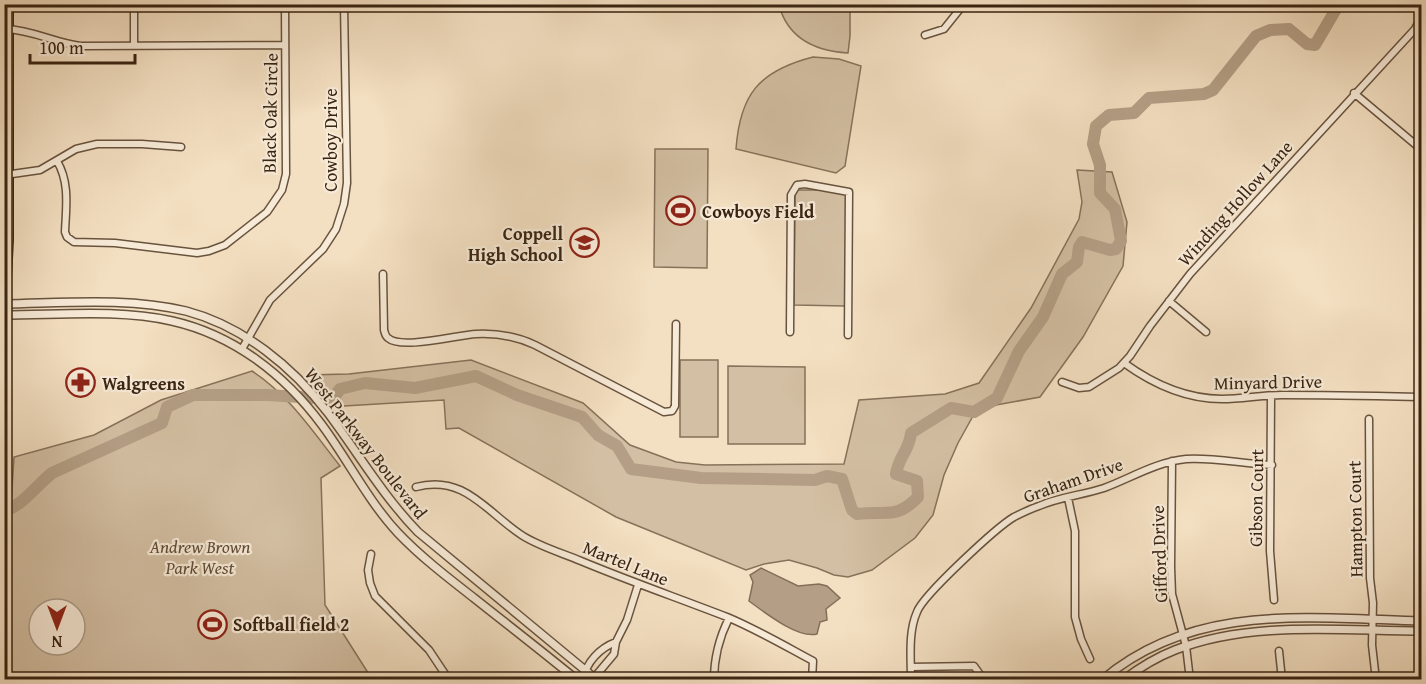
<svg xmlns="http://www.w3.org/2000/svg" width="1426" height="684" font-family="'Gentium Book Plus',serif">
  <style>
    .green { fill: #d3bfa3; stroke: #86725a; stroke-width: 1.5; fill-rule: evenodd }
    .water { fill: #b49f86; stroke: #836e58; stroke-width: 1.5 }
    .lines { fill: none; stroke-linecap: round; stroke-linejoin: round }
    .river { stroke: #b49f86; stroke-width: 12 }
    .minor-casing { stroke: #68533e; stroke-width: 9 }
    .tertiary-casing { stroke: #68533e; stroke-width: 10 }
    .primary-casing { stroke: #392412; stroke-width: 12 }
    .minor { stroke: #f7ead7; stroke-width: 6 }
    .tertiary { stroke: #f7ead7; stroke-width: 7 }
    .primary { stroke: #f3dfc1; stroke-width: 9 }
    .labels { text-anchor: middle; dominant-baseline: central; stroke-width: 4.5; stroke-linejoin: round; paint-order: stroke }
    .street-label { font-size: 18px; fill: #392412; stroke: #f7ead7 }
    .poi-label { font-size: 18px; font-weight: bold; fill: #392412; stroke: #f7ead7; text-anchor: start }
    .park-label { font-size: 18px; font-style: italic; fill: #604b36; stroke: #f7ead7 }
  </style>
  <rect width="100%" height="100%" fill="#f3dfc1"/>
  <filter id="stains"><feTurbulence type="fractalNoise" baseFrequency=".00333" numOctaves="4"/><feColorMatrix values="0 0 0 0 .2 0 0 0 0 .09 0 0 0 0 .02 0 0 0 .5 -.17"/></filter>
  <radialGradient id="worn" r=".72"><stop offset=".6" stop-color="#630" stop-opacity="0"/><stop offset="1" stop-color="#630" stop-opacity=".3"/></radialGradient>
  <path class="green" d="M779 5H850V36L848 53C816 51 788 39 779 5Z
    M813 57 839 59 861 66 845 166 836 173 736 149C740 94 759 71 813 57Z
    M655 149H708L707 268 654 267Z
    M1077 170 1112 172 1127 222 1123 266 1083 337 1040 397 996 405 973 416 958 443 944 475 933 515 915 538 872 570 848 577 834 575 817 568 789 560 764 564 746 570 616 517 459 428 446 429 444 400 344 406 307 375 349 374 471 360 583 403 630 445 676 462 705 465 844 464 859 400 945 394 979 383 1031 308 1079 219 1082 202Z
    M795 190H847L846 306 794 305Z
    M680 360H718V437H680Z
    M728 366 805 367V444H728Z
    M252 371C289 395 313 432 340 466L321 478 325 605 372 679H9L10 520 14 457 94 435 161 400ZM39 609H75V645H39Z"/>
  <path class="water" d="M761 568 798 586 819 584 827 586 840 598 826 609 827 620 820 622 817 634C798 639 764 612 749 601L753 582 750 575Z"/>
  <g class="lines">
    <path class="river" d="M4 512C25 503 35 487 52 473L162 423 167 407 193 395H267L333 399 340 389 365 383 415 388 476 376 517 395 582 417 598 435 617 446 631 469 701 478 815 480 827 476 842 479 852 510 857 514C887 510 896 520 918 497L917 481 896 474C899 455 909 452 911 433L951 408 974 412 997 398 1019 351 1043 317 1062 274 1077 262 1079 247 1082 242 1110 250 1116 249 1121 241 1115 209 1100 193V165L1093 144 1096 126 1109 115 1134 113 1149 98 1204 94 1213 90 1256 36 1270 30 1289 29 1307 44 1315 45 1339 4"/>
    <defs>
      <path id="minor" d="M6 29C33 30 55 43 81 46L285 45
        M925 35 944 29 964 4
        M134 46V4
        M1354 93 1422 150
        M57 161C70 183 66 207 65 232L67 237 74 242 115 243 197 253 209 251 225 245 267 212 282 190 286 174 285 4
        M5 175 40 170 76 149 97 144H142L181 147
        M383 274 384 330C385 333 385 336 388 338 401 350 457 335 476 334 496 333 516 336 535 345L664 412 672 411 675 406 676 324
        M1169 301 1206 332
        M790 332 791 195 797 185 805 184 849 192 848 335
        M242 349 270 300 323 249 336 229 344 204 347 183 344 4
        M1124 363C1153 384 1186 399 1222 399 1242 399 1262 395 1282 395 1329 395 1375 396 1422 397
        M1062 382 1079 388 1089 387 1119 368 1130 356 1150 326 1190 274 1415 29 1422 16
        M1271 396 1270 551 1274 600
        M1369 419 1370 578 1373 603 1372 645 1376 680
        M1172 461 1171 567 1172 594 1186 646 1190 680
        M416 487C465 474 487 513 523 536 541 547 562 553 581 561 629 581 678 598 727 617 756 629 785 646 813 661L812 680
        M1068 498 1075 531V617L1081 639 1090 659
        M371 554 368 570 370 583 375 596 429 650 449 680
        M1279 651 1282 680
        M911 667 974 666 984 680
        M593 679 614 654 616 642 627 620 638 585
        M583 680C586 662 600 648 616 642
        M714 680C714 657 719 638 729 618
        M911 680C911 658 908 632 917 612 923 595 997 527 1014 517 1022 513 1030 509 1039 506 1059 497 1083 495 1104 488 1131 478 1156 462 1186 459 1212 457 1244 464 1272 465"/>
      <path id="tertiary" d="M4 304C64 303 128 297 186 311 243 326 293 367 328 413 358 453 383 496 418 532L597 680
        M4 315C60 315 118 309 172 321 234 335 285 375 322 425 348 460 368 501 398 533 421 557 447 577 474 598 508 625 543 652 577 680
        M1102 680C1194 602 1310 618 1422 621
        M1123 680C1139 668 1157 657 1175 650 1251 620 1342 631 1422 631"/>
      <path id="primary" d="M4 315 8 240V4"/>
    </defs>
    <use href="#minor" class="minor-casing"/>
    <use href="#tertiary" class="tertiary-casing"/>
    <use href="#primary" class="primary-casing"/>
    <use href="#minor" class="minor"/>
    <use href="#tertiary" class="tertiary"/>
    <use href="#primary" class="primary"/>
  </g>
  <defs>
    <symbol id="stadium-ring" viewBox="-11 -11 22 22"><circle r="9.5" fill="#f7ead7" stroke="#8f2418" stroke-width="1.5"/><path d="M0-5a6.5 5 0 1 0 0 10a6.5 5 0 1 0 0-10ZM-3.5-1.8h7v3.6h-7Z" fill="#8f2418"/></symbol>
    <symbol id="school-ring" viewBox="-11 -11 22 22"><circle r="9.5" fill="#f7ead7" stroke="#8f2418" stroke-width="1.5"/><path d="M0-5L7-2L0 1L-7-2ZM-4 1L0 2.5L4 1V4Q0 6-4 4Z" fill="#8f2418"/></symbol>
    <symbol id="pharmacy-ring" viewBox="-11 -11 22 22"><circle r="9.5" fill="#f7ead7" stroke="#8f2418" stroke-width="1.5"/><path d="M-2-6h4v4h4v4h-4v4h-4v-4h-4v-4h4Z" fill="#8f2418"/></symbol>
  </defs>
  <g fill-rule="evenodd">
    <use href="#stadium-ring" x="664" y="194" width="33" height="33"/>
    <use href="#school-ring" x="568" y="226" width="33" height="33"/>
    <use href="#pharmacy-ring" x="64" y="366" width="33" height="33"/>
    <use href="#stadium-ring" x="196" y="608" width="33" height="33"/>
  </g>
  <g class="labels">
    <g class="street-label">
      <text transform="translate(270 113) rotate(-89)">Black Oak Circle</text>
      <text transform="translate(330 140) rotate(-90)">Cowboy Drive</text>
      <text transform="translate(1235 203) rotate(-48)">Winding Hollow Lane</text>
      <text transform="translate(1268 382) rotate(-1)">Minyard Drive</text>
      <text transform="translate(366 443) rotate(52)">West Parkway Boulevard</text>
      <text transform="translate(1073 480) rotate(-19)">Graham Drive</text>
      <text transform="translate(1256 498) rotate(-89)">Gibson Court</text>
      <text transform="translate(1355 519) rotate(-91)">Hampton Court</text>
      <text transform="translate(1159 554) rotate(-92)">Gifford Drive</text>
      <text transform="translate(626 563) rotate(22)">Martel Lane</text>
    </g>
    <g class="poi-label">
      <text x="702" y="211">Cowboys Field</text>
      <text x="563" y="233" text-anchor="end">Coppell<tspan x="563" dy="21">High School</tspan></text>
      <text x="102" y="383">Walgreens</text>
      <text x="233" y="624">Softball field 2</text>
    </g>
    <g class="park-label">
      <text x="200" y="546">Andrew Brown<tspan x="200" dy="21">Park West</tspan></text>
    </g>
  </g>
  <rect width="1426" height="684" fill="none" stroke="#f3dfc1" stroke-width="24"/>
  <rect x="6" y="6" width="1414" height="672" fill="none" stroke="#392412" stroke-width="3"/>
  <rect x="12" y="12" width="1402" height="660" fill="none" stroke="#392412" stroke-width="1.5"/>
  <g transform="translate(57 627) rotate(180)"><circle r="28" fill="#f7ead7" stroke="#ab9b88" stroke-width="1.5"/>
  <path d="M0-4.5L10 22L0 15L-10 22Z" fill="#8f2418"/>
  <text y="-9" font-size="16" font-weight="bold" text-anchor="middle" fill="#392412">N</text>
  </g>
  <path d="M30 54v9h105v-9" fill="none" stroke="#392412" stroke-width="3"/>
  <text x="39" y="54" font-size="18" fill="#392412" stroke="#f7ead7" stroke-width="4.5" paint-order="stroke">100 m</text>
  <rect width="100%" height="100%" filter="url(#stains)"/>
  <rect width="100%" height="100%" fill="url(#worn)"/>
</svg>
